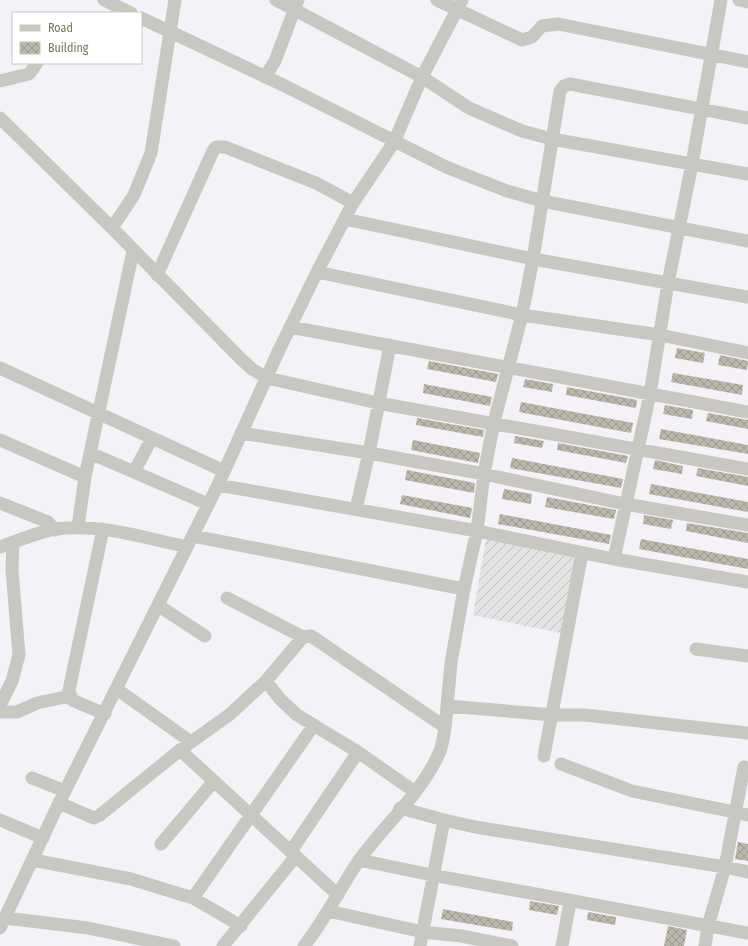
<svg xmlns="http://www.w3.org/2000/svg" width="748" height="946" font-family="'Fira Sans Condensed',sans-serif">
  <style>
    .industrial { fill: url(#industrial-furrows) }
    .building { fill: url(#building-cross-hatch) }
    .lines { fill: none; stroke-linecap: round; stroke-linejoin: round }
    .minor { stroke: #c8c7c1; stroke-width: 13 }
  </style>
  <defs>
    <pattern id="industrial-furrows" width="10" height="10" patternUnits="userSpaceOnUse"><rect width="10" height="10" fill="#e5e2e3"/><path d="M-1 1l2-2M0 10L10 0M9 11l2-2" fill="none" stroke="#bebcbb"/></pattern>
    <pattern id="building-cross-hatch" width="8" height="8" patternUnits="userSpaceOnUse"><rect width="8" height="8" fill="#bab8ac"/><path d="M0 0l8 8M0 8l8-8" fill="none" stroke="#9c9a8f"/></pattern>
  </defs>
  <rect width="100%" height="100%" fill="#f4f2f6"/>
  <path class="industrial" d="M486 539 579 557 565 634 473 615Z"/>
  <path class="building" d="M677 348 705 353 703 363 675 358Z
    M720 355 748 361 747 370 718 365Z
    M429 361 498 374 496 382 427 369Z
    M673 373 743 385 742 395 671 382Z
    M525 379 553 384 552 392 523 387Z
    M424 384 492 397 490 406 423 393Z
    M567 387 637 400 636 408 566 395Z
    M521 402 633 423 631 433 519 412Z
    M665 405 693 410 692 419 663 414Z
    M708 413 748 420V429L706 421Z
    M417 418 484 430 483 437 416 425Z
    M661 429 748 445V454L659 439Z
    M515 436 544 441 542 448 514 443Z
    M413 440 480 453 478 463 411 450Z
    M558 443 628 456 626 463 557 450Z
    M512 458 623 479 621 488 510 468Z
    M655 460 683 466 682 474 653 469Z
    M698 468 748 477V486L696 476Z
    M407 470 475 483 474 493 405 480Z
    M651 484 748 502V512L649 494Z
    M504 489 532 494 531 504 502 499Z
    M402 495 472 508 470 518 400 504Z
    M547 497 616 510 614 519 545 507Z
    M500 514 611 535 609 544 498 524Z
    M644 515 673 520 671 529 643 524Z
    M687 523 748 533V543L686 531Z
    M641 539 748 559V569L639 549Z
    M738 842 748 844V861L735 859Z
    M530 901 559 906 557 915 529 910Z
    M443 909 513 922 512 931 441 919Z
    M588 912 616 917 615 925 587 920Z
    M668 926 687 930 684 946H664Z"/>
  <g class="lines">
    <path class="minor" d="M104 0 131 13
      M276 0 422 77 469 108 522 131 552 139 748 174
      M437 0 522 40 532 37 542 26 558 24 748 62
      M739 0 748 2
      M141 18 283 85 446 167 507 191 542 201 748 241
      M265 77 275 61 298 0
      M0 81 29 74 37 63
      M0 118 112 228 241 359 252 369 267 378 378 403 748 469
      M748 118 570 84 564 86 560 91 533 259 522 315 494 422 484 474 477 531 464 589 451 663 447 706 553 715H585L748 733
      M345 219 533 259 748 297
      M112 228 134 195 151 153 175 0
      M317 272 522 315 660 335 748 353
      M157 275 213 151 216 147H225L316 183 353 203
      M290 327 748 412
      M0 368 224 471
      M241 433 369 453 484 474 625 504 748 525
      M0 440 85 477
      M90 453 208 504
      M134 472 152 438
      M218 485 477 531 614 559 748 582
      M0 503 48 522 55 530
      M356 509 369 453 390 345
      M78 527 85 477 133 251
      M103 529 69 690 72 700 105 714
      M193 536 464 589
      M0 547C18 541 37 532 56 529 100 523 145 538 187 547
      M614 559 650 394 668 283 692 164 721 0
      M227 598 303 637
      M159 606 205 636
      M696 649 748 656
      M266 681 280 699 297 715 358 752 415 792
      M118 690 191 742
      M0 705 12 681 19 655 12 570 13 543
      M0 712H17L37 703 70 696
      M544 756 582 553
      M561 764 632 791 748 815
      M32 778 65 791
      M59 803 94 818 100 815 180 750
      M400 808 444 820 475 827 725 867 748 872
      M0 820 43 838
      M161 844 214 781
      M291 851 358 752
      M33 860 131 879 193 898 241 926
      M359 860 432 875 748 933
      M338 895 180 750 229 715 266 681 303 637 311 636 445 727
      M193 898 314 725
      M328 911 423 932 461 936 512 946
      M5 918 88 928 174 946
      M0 928 59 803 218 485 279 350 317 272 353 203 394 142 422 77 462 0
      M223 946 296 856
      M304 946C326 919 340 887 360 859 386 823 423 792 440 751 445 737 446 720 447 706
      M420 946 444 820
      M562 946 570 902
      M705 946 708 926 725 867 744 767 748 768"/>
  </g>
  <rect x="12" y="12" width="130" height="52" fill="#ffffff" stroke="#c9c8be"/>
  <rect x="20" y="25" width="20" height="6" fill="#c8c7c1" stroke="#c9c8be"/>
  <text x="48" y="32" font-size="12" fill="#78755c">Road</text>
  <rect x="20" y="42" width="20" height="12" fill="url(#building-cross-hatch)" stroke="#c9c8be"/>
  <text x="48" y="52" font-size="12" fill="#78755c">Building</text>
</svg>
